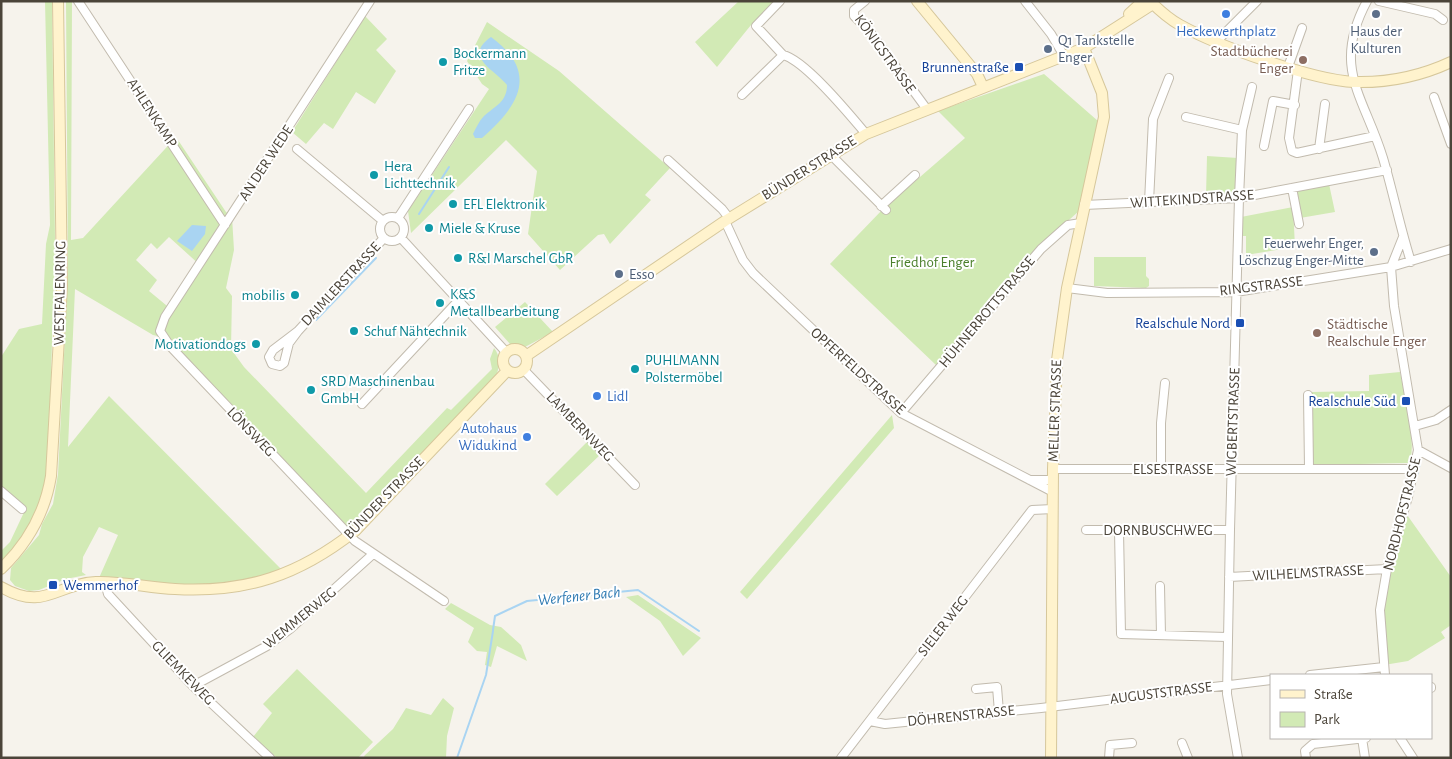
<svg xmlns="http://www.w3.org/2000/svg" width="1452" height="759" font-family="'Alegreya Sans',sans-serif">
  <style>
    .green { fill: #d2eab5; fill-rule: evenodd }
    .water { fill: #a9d4f2 }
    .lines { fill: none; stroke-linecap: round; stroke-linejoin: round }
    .stream { stroke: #a9d4f2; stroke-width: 2 }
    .street-casing { stroke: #c2bbae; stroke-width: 10 }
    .secondary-casing { stroke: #d6c79b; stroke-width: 12 }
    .street { stroke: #fff; stroke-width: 8 }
    .secondary { stroke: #fff3cd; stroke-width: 10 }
    .shop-dot { fill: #3f7fe0; stroke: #fff; stroke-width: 2 }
    .service-dot { fill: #5c6f8a; stroke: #fff; stroke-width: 2 }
    .education-dot { fill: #8d6e63; stroke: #fff; stroke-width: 2 }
    .culture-dot { fill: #0f9aa8; stroke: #fff; stroke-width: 2 }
    .transit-dot { fill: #1a4fb4; stroke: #fff; stroke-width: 2 }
    .labels { text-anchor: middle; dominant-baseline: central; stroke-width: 4; stroke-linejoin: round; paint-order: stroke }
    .shop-label { font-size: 15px; fill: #366cbe; stroke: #fff }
    .service-label { font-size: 15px; fill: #4e5e75; stroke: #fff; text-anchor: start }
    .education-label { font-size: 15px; fill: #785e54; stroke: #fff; text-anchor: end }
    .culture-label { font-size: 15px; fill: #0d838f; stroke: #fff; text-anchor: start }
    .street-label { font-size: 15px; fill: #4b4439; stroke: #fff }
    .transit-label { font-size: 15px; fill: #164399; stroke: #fff; text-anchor: end }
    .park-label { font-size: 15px; fill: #4a7f2a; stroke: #fff }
    .water-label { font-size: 16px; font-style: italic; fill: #2e7ab2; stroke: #fff }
  </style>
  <rect width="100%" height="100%" fill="#f6f3ec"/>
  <path class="green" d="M45 1H52L55 239 49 445 44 493 24 539 4 560H1V551L10 542 26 508 1 487V357L19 329 42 324 46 244 50 225Z
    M66 1H72L71 240 83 238 176 137 226 212 232 217 234 250 226 288 232 296 231 349 244 367 366 493 447 408 451 410 492 369 490 359 494 348C501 356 500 368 495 378L359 524 349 530 166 338 153 335 75 289 68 447 109 396 281 569C268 573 254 579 241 581 194 588 146 582 99 578L118 535 99 527 83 557 82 572 86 575 66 579 39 590 29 591 15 586 10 580 11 568 39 535 42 524 53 504 58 474 68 276ZM169 237 201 266 172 310 149 291 157 280 136 260 151 243 157 249Z
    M739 1H774L751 25 717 67 695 42Z
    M365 16 387 39 376 50 396 71 375 104 356 92 333 129 324 123 306 144 292 132Z
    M487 22 559 71 670 168 645 195 651 200 610 244 604 234 598 235 560 270 528 234 537 171 506 140 411 233 408 211 489 89 482 84 467 61Z
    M1044 74 1098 121 1079 211 1040 246 936 365 830 264 883 209 965 138 938 111Z
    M1207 156 1238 158 1236 195 1206 196Z
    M1329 184 1335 212 1300 218 1296 190Z
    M1293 207 1295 247 1246 255V236H1241V217Z
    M1094 257H1146V276L1149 279V286L1146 288 1094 286Z
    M525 302 553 332 525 347 511 345 495 327Z
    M1400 372C1403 389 1419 451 1408 463L1312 465 1311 392 1369 391V375Z
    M892 415 894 428 747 599 740 592Z
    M588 441 601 454 557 496 545 484Z
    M1405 512 1451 577V625L1441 632 1445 638 1408 661 1384 665 1383 613 1390 567Z
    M638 595 701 638 683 656 660 621 626 597Z
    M451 603 490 625 501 627 521 645 527 661 497 646 491 667 485 665 487 652 477 651 468 642 474 628 445 609Z
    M297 669 373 742 358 758H277L253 737 272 713 263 704Z
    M443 698 454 708 447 736 446 758H365L364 756 393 729 406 708 431 715Z"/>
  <path class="water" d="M491 37C539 72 520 105 482 138H475L473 134C476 128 479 121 484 116 495 106 507 102 507 85 496 70 462 57 491 37Z
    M192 225 206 226 205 234 192 251 177 241Z"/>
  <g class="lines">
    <path class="stream" d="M419 214 449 167
      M316 320 376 258
      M1417 475 1420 463
      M493 630 495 616 527 601 638 590 699 631
      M457 758 486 675 493 631"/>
    <defs>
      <path id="street" d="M78 1 225 225
        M370 1 165 317 160 331 170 346 355 541 444 601
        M780 1 756 26 783 55
        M865 1 854 10V16L871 33 926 108
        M1025 1 1051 34 1064 56
        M1367 1C1331 68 1364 96 1383 158 1393 192 1400 227 1411 262
        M1379 1 1435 14 1443 20
        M1217 41 1257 1
        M1288 67 1302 28
        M1298 70 1289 138 1292 151 1297 153 1375 136
        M742 95 783 55C805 60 850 115 866 134
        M1434 97 1451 144
        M1186 117 1242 130
        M1264 146 1273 101 1295 105
        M297 149 383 221
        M1319 149 1325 104
        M830 154 886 210
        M668 160 722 209 729 218
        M1292 188 1299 224
        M1149 202 1153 119 1169 78
        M1084 205 1239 198 1387 170
        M881 206 915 175
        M380 229a12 12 0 1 1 24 0a12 12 0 1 1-24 0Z
        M398 218 469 109
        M725 221 743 260 753 273 901 413 1053 492
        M401 238 506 352
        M1067 288 1107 293 1236 292 1391 267 1451 249
        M298 331 289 343 284 363 280 366 272 364 269 357 273 350 298 331 384 238
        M524 370 635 485
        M1308 395 1309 468
        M362 404 459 300
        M901 413 1041 249 1068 225 1081 223
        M1415 426 1436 420 1451 410
        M1418 450 1451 468
        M1161 468V423L1165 383
        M1053 469H1413
        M1030 480H1053
        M1 491 22 509
        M1086 530H1230
        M1119 531 1121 634 1227 637
        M1229 577 1387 569
        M105 583 108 594 193 686 270 758
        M1160 586 1161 635
        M1310 675 1384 667
        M1385 675 1380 610 1387 569 1408 497 1418 450 1394 306 1391 267 1403 237
        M193 686 267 646 290 629 373 554
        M1431 688V687
        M976 689 997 687 999 712
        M870 721 885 724 1041 708 1271 680
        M1362 738 1365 758
        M1400 738 1413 758
        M1182 743 1188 758
        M841 758 1032 510 1053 509
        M1109 758 1110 745 1132 743
        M1238 758 1227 694 1230 530 1239 198 1242 130 1252 87
        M1306 758 1305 751 1313 744 1366 738"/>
      <path id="secondary" d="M917 1 977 74 983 87
        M1150 1C1159 10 1169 19 1180 25 1218 46 1312 80 1354 82 1388 83 1421 76 1451 62
        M1129 14 1143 1
        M503 361a12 12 0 1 1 24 0a12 12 0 1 1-24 0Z
        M526 356 725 221 866 134 1084 48 1153 4
        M1 569C28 543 45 513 51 476L62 286 58 1
        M1 587C45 612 55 584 96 582 122 581 149 588 175 589 247 593 299 575 355 531L507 371
        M1051 758 1053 469 1057 360 1067 288 1104 117 1102 93 1084 48"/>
    </defs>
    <use href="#street" class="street-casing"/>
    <use href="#secondary" class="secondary-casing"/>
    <use href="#street" class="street"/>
    <use href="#secondary" class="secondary"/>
  </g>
  <g class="shop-dot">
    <circle cx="1226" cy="14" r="5"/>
    <circle cx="597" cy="396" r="5"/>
    <circle cx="527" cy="437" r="5"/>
  </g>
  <g class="service-dot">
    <circle cx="1376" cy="14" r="5"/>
    <circle cx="1048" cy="49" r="5"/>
    <circle cx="1374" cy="252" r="5"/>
    <circle cx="619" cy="274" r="5"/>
  </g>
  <g class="education-dot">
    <circle cx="1303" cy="60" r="5"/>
    <circle cx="1317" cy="333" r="5"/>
  </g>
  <g class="culture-dot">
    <circle cx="443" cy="62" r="5"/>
    <circle cx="374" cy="175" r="5"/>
    <circle cx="453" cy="204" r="5"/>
    <circle cx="429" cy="228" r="5"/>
    <circle cx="458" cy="258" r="5"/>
    <circle cx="295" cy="295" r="5"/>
    <circle cx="440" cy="303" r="5"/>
    <circle cx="354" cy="331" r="5"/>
    <circle cx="256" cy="344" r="5"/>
    <circle cx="635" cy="369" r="5"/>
    <circle cx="311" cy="390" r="5"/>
  </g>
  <g class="transit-dot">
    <rect x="1014" y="62" width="10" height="10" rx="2.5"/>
    <rect x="1235" y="318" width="10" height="10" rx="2.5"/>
    <rect x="1401" y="396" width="10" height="10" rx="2.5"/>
    <rect x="48" y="580" width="10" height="10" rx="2.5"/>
  </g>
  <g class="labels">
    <g class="shop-label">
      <text x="1226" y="31">Heckewerthplatz</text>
      <text x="607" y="396" text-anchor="start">Lidl</text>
      <text x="517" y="428" text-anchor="end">Autohaus<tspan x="517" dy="17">Widukind</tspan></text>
    </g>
    <g class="service-label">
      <text x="1376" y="31" text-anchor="middle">Haus der<tspan x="1376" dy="17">Kulturen</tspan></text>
      <text x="1058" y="40">Q1 Tankstelle<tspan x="1058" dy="17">Enger</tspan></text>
      <text x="1364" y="243" text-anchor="end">Feuerwehr Enger,<tspan x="1364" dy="17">Löschzug Enger-Mitte</tspan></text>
      <text x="629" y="274">Esso</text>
    </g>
    <g class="education-label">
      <text x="1293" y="51">Stadtbücherei<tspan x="1293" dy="17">Enger</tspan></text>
      <text x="1327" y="324" text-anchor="start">Städtische<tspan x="1327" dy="17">Realschule Enger</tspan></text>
    </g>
    <g class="culture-label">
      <text x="453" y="53">Bockermann<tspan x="453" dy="17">Fritze</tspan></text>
      <text x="384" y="166">Hera<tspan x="384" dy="17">Lichttechnik</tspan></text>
      <text x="463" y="204">EFL Elektronik</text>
      <text x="439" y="228">Miele &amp; Kruse</text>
      <text x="468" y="258">R&amp;I Marschel GbR</text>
      <text x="450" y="294">K&amp;S<tspan x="450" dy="17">Metallbearbeitung</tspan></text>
      <text x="285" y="295" text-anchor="end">mobilis</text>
      <text x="364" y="331">Schuf Nähtechnik</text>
      <text x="246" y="344" text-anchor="end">Motivationdogs</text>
      <text x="645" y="360">PUHLMANN<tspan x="645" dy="17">Polstermöbel</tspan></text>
      <text x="321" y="381">SRD Maschinenbau<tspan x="321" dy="17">GmbH</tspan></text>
    </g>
    <g class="street-label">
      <text transform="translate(885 54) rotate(54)">KÖNIGSTRASSE</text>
      <text transform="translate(152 113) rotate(57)">AHLENKAMP</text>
      <text transform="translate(266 163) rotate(-57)">AN DER WEDE</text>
      <text transform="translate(809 168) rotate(-32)">BÜNDER STRASSE</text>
      <text transform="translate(1192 199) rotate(-4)">WITTEKINDSTRASSE</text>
      <text transform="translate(341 284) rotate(-47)">DAIMLERSTRASSE</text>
      <text transform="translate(1261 286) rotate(-7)">RINGSTRASSE</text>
      <text transform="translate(60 293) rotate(-89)">WESTFALENRING</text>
      <text transform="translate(987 312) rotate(-50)">HÜHNERROTTSTRASSE</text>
      <text transform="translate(858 371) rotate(42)">OPFERFELDSTRASSE</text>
      <text transform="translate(1055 411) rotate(-88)">MELLER STRASSE</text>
      <text transform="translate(1233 422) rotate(-88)">WIGBERTSTRASSE</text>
      <text transform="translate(580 427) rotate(46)">LAMBERNWEG</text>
      <text transform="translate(251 432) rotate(46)">LÖNSWEG</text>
      <text x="1173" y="469">ELSESTRASSE</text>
      <text transform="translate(384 498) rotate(-46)">BÜNDER STRASSE</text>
      <text transform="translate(1402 514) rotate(-76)">NORDHOFSTRASSE</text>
      <text x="1158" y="530">DORNBUSCHWEG</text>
      <text transform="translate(1308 573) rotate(-3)">WILHELMSTRASSE</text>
      <text transform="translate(300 618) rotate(-39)">WEMMERWEG</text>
      <text transform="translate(943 626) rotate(-52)">SIELER WEG</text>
      <text transform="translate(183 673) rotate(46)">GLIEMKEWEG</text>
      <text transform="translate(1161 693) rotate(-7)">AUGUSTSTRASSE</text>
      <text transform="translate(961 716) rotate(-6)">DÖHRENSTRASSE</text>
    </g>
    <g class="transit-label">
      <text x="1009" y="67">Brunnenstraße</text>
      <text x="1230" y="323">Realschule Nord</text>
      <text x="1396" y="401">Realschule Süd</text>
      <text x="63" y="585" text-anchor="start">Wemmerhof</text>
    </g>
    <g class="park-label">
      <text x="932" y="262">Friedhof Enger</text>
    </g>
    <g class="water-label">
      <text transform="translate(579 596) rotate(-6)">Werfener Bach</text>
    </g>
  </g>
  <rect width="1452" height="759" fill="none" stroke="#4b4439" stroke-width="5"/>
  <rect x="1270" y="674" width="162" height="65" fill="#ffffff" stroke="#b7b4b0"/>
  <rect x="1280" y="690" width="25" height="8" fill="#fff3cd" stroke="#b7b4b0"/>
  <text x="1314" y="699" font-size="15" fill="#4b4439">Straße</text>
  <rect x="1280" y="712" width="25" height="15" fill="#d2eab5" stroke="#b7b4b0"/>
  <text x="1314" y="724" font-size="15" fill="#4b4439">Park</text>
</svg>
